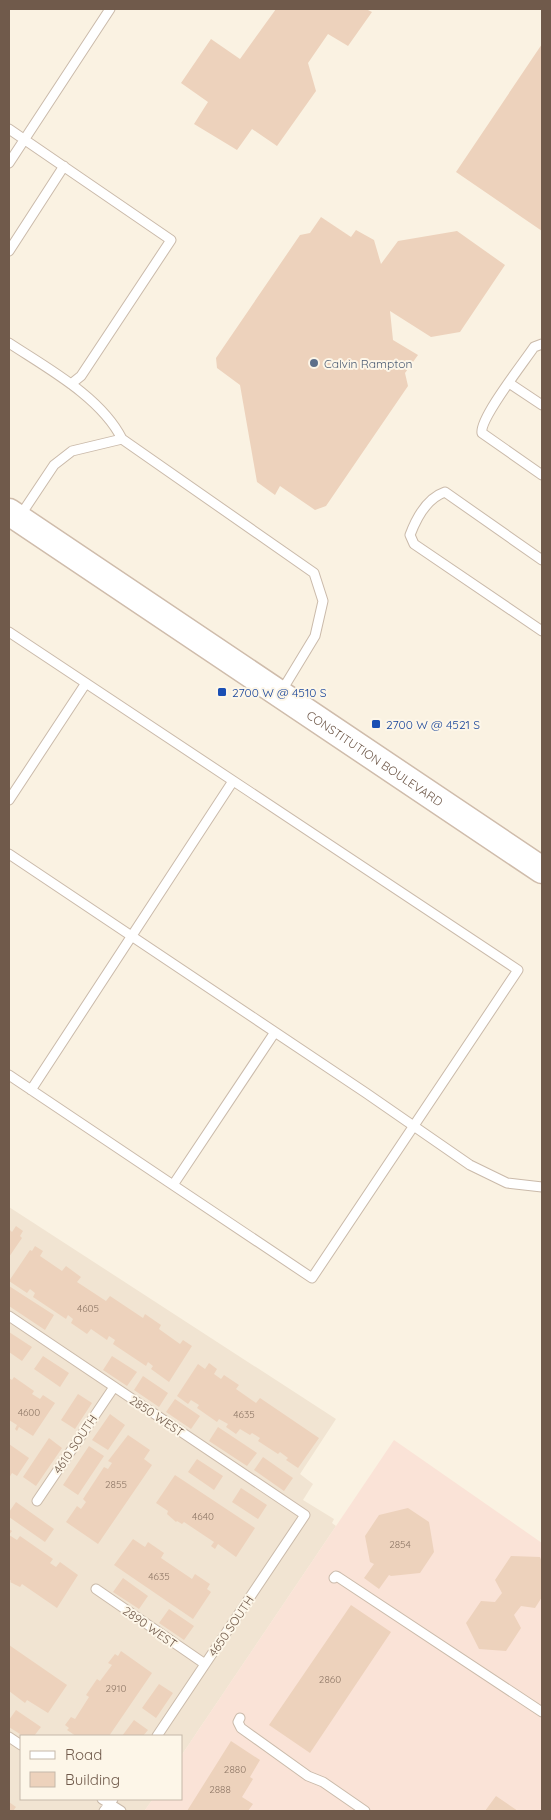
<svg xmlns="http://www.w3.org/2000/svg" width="551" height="1820" font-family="Quicksand,sans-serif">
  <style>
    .residential { fill: #f1e4d2 }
    .commercial { fill: #fae3d7 }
    .building { fill: #edd2bc }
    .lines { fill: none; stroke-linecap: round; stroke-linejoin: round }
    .lane-casing { stroke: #cabaaa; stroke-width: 11 }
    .secondary-casing { stroke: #cfbcab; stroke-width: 29 }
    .lane { stroke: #fff; stroke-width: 9 }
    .secondary { stroke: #fff; stroke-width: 26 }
    .service-dot { fill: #5c6f8a; stroke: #fdf6e8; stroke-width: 2 }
    .transit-dot { fill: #1a4fb4; stroke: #fdf6e8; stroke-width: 2 }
    .labels { text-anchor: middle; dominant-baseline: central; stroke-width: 4; stroke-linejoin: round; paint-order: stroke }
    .number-label { font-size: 10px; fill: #8f7867 }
    .service-label { font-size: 12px; fill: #4e5e75; stroke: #fdf6e8; text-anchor: start }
    .transit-label { font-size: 12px; fill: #164399; stroke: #fdf6e8; text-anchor: start }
    .street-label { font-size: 12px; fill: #705a4b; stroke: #fdf6e8 }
  </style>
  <rect width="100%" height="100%" fill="#faf2e2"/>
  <path class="residential" d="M9 1207 336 1419 300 1474 313 1484 303 1500 334 1519 332 1523 336 1526 181 1756V1736H21V1799H153L145 1810 146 1811H9Z"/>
  <path class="commercial" d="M394 1440 542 1543V1811L145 1810 153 1799H181V1756Z"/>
  <path class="building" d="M276 9H366L372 12 348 46 328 34 308 63 316 91 277 146 252 129 237 150 194 124 208 102 181 83 211 39 240 59Z
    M542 44V231L456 172Z
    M321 217 351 237 356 230 374 240 381 264 398 241 457 231 505 265 460 332 431 337 390 311 393 340 418 355 405 373 408 386 326 506 315 510 280 486 275 495 257 482 240 385 217 368 216 358 300 235 310 233Z
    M16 1226 23 1231 20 1236 22 1238 9 1257V1229L12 1232Z
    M35 1246 43 1251 40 1256 62 1271 66 1266 81 1277 77 1282 106 1301 110 1296 143 1318 145 1314 161 1325 159 1329 180 1344 183 1340 192 1346 169 1382 151 1369 153 1366 148 1362 146 1366 113 1344 115 1340 109 1336 107 1340 91 1329 87 1334 71 1323 73 1319 68 1315 66 1319 33 1297 35 1293 30 1289 27 1293 9 1281 30 1250 32 1251Z
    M9 1286 54 1315 45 1330 9 1306Z
    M9 1332 32 1347 22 1361 9 1352Z
    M43 1356 69 1373 60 1387 34 1369Z
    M112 1356 137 1372 127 1386 103 1370Z
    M209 1363 217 1369 214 1374 221 1379 224 1375 239 1385 236 1389 256 1403 260 1398 319 1438 298 1468 286 1460 288 1458 280 1452 278 1454 258 1441 260 1438 252 1433 250 1435 240 1429 236 1434 226 1427 228 1424 219 1419 217 1422 197 1408 199 1405 191 1400 188 1404 177 1396 198 1364 205 1369Z
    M143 1376 168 1393 159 1407 134 1390Z
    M14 1377 34 1391 32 1394 40 1399 43 1395 55 1403 33 1436 19 1427 17 1431 15 1429 17 1425 9 1420V1378L12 1380Z
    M78 1394 92 1403 75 1429 61 1420Z
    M175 1399 200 1416 191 1429 166 1412Z
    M110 1414 125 1425 108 1450 92 1440Z
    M218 1427 257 1453 247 1466 209 1441Z
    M128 1435 150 1450 144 1459 152 1465 98 1544 66 1522 77 1506 81 1509 86 1502 83 1499 104 1467 108 1469 112 1463 108 1461Z
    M49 1438 62 1448 36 1486 23 1477Z
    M9 1444 29 1458 17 1476 12 1473 9 1478Z
    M89 1446 104 1456 78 1495 63 1485Z
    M263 1457 293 1478 284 1491 254 1470Z
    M197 1459 223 1476 214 1490 188 1472Z
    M175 1475 255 1528 236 1557 218 1544 215 1549 211 1546 214 1542 184 1522 182 1524 177 1521 176 1522 167 1514 168 1511 156 1503Z
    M241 1488 267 1505 258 1519 232 1502Z
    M16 1502 54 1529 45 1542 9 1517V1512Z
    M408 1508 429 1522 434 1552 420 1573 391 1576 389 1575 379 1589 364 1578 374 1564 370 1562 365 1536 379 1515Z
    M9 1529 12 1531 9 1535 17 1540 20 1536 53 1559 50 1563 56 1567 60 1562 78 1575 57 1608 22 1584 20 1587 10 1582 11 1581 9 1579Z
    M133 1539 145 1547 148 1542 164 1553 161 1558 192 1579 195 1574 210 1584 207 1589 211 1592 193 1619 114 1565Z
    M511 1556 540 1557 542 1562V1597L535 1608 521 1606 514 1615 521 1628 506 1651 479 1649 466 1623 481 1601 495 1602 502 1593 495 1580Z
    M123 1578 148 1596 139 1609 113 1592Z
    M351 1605 391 1632 310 1753 269 1725Z
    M169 1609 194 1626 184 1640 159 1623Z
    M9 1645 67 1685 48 1713 27 1700 25 1703 9 1691Z
    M121 1651 152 1673 109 1736H76L67 1730 69 1728 65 1725 71 1717 75 1719 89 1697 86 1695 97 1679 100 1681 112 1665 108 1663 115 1654 118 1656Z
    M159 1684 173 1693 156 1718 142 1708Z
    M16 1710 41 1727 34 1736H23L9 1727V1720Z
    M134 1720 148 1730 143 1736H122Z
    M231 1741 260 1760 250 1777 253 1779 242 1797 253 1804 248 1811H187Z
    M496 1796 518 1811H485Z
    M9 1802 16 1807 13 1811H9Z"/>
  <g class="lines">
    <defs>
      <path id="lane" d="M9 129 171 240 81 376 71 384
        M9 163 110 9
        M9 251 64 166
        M9 343C47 368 101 397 122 439
        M542 344 534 347C524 362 479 419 482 433L542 475
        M509 383 542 405
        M20 516 54 465 72 451 122 439 314 573 323 601 315 636 281 692
        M542 560 445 492C427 498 416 519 410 535L414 544 542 631
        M9 632 518 970 312 1278 173 1185
        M9 800 86 683
        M9 854 366 1093 470 1165 507 1183 542 1187
        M9 1075 173 1185 275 1032
        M31 1090 233 781
        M9 1316 305 1515 157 1736
        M37 1501 114 1387
        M334 1578 336 1576 338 1577 542 1712
        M96 1589 205 1664
        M240 1718 238 1722 241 1728 308 1776 323 1782 365 1811
        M9 1737 21 1745
        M102 1799 121 1811
        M104 1811 113 1799"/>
      <g id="secondary">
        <path id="s1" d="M9 512 542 870"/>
      </g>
    </defs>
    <use href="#lane" class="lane-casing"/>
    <use href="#secondary" class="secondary-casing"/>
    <use href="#lane" class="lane"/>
    <use href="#secondary" class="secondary"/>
  </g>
  <circle class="service-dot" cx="314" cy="363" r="5"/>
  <g class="transit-dot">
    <rect x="217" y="687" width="10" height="10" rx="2.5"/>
    <rect x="371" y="719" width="10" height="10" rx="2.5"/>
  </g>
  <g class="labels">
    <g class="number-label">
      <text x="88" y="1308">4605</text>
      <text x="29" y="1412">4600</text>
      <text x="244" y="1414">4635</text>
      <text x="116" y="1484">2855</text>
      <text x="203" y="1516">4640</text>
      <text x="400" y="1544">2854</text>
      <text x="159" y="1576">4635</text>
      <text x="330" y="1679">2860</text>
      <text x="116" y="1688">2910</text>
      <text x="235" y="1769">2880</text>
      <text x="220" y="1789">2888</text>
    </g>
    <g class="service-label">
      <text x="324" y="363">Calvin Rampton</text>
    </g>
    <g class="transit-label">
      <text x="232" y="692">2700 W @ 4510 S</text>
      <text x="386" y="724">2700 W @ 4521 S</text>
    </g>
    <g class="street-label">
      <text stroke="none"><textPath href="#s1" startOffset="441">CONSTITUTION BOULEVARD</textPath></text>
      <text transform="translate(157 1416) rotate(34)">2850 WEST</text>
      <text transform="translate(75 1444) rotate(-56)">4610 SOUTH</text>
      <text transform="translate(231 1626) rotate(-56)">4650 SOUTH</text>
      <text transform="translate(150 1627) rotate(35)">2890 WEST</text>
    </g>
  </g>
  <rect width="551" height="1820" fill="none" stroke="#705a4b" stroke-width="20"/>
  <rect x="20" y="1735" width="162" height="65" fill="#fdf6e8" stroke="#c5b8a9"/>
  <rect x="30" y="1751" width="25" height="8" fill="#ffffff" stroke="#c5b8a9"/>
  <text x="65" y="1760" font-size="15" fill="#705a4b">Road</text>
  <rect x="30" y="1772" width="25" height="15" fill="#edd2bc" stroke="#c5b8a9"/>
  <text x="65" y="1785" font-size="15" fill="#705a4b">Building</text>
</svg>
